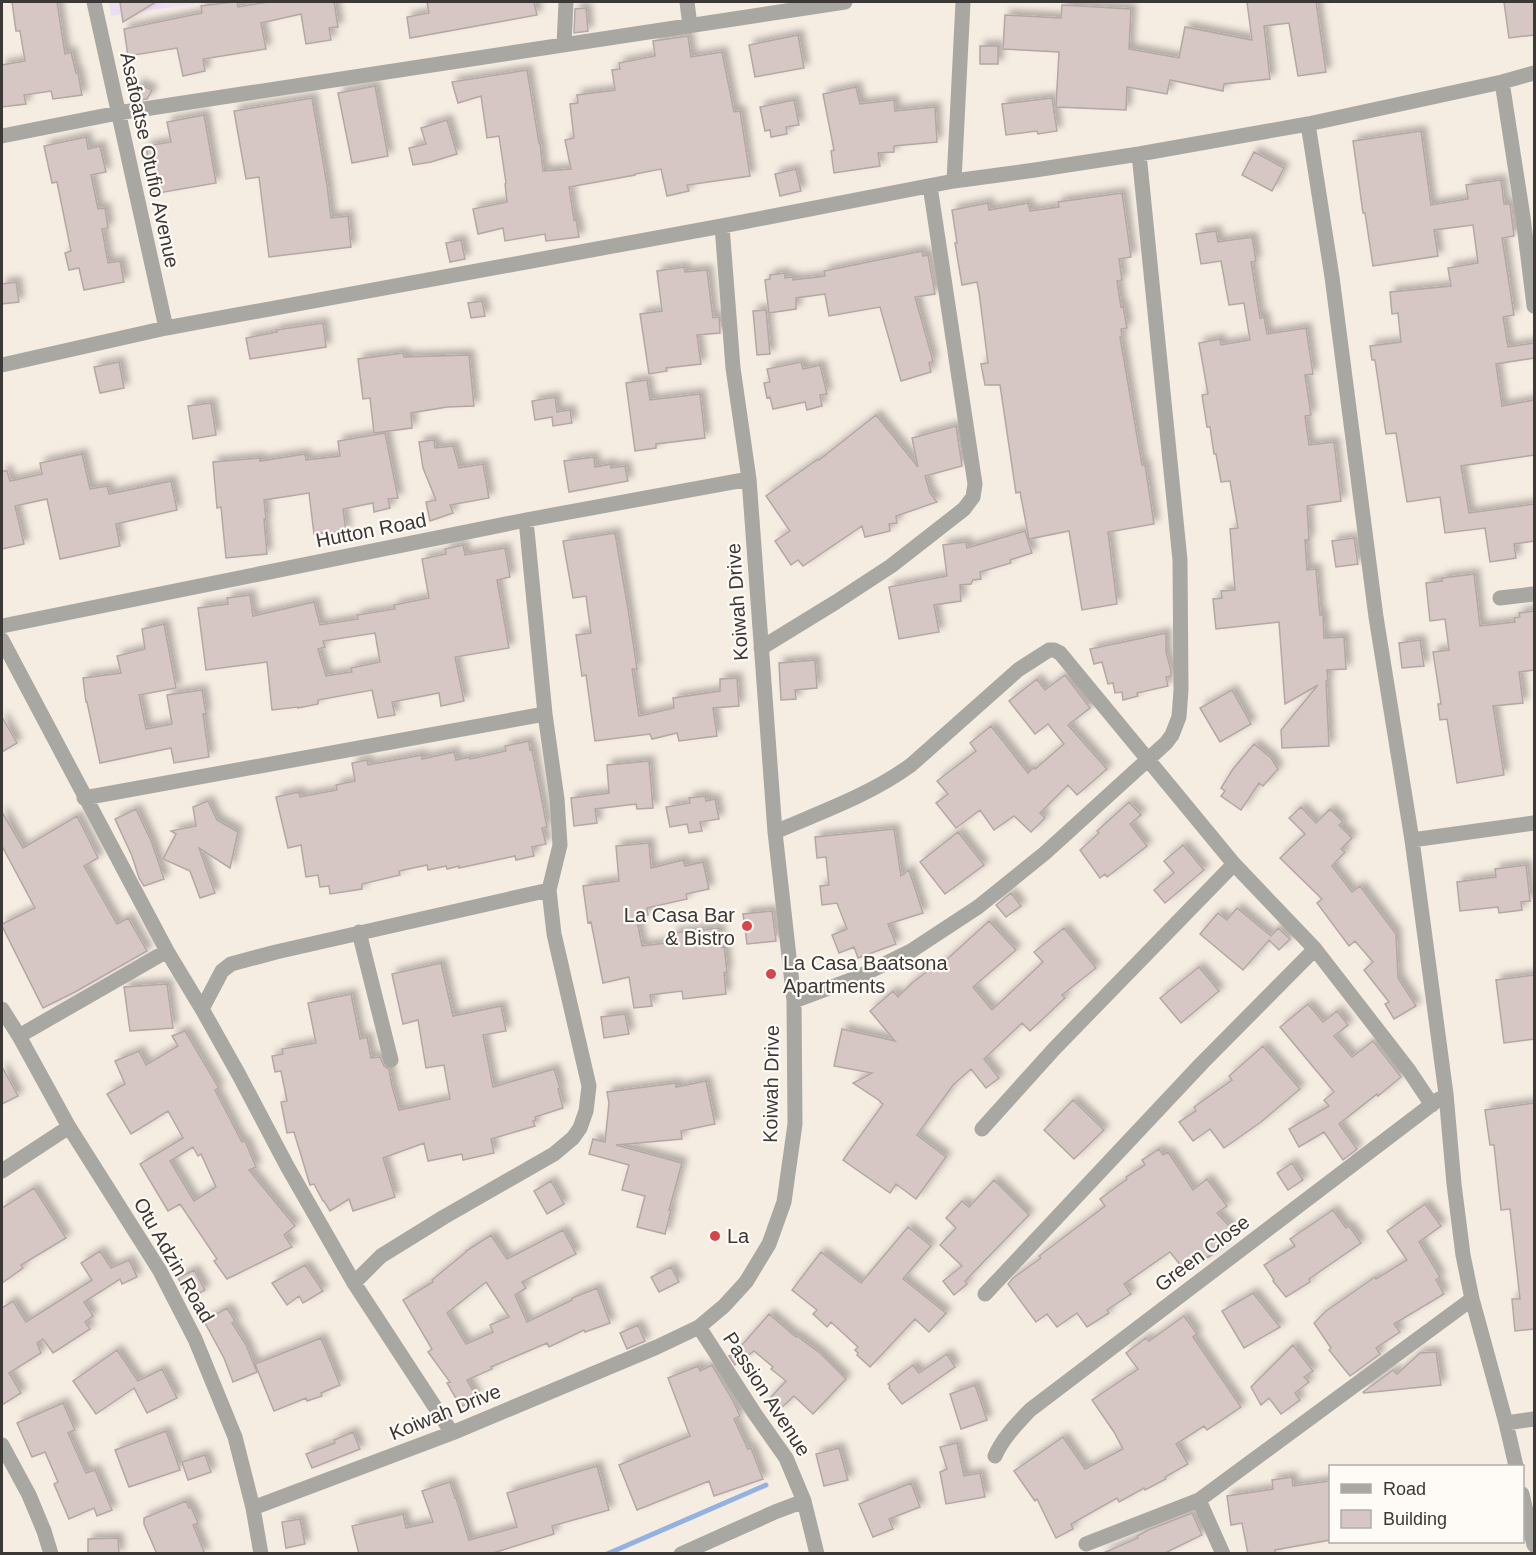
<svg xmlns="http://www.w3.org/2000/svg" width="1536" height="1555" font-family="Helvetica,sans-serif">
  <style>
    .education { fill: #ebdef3 }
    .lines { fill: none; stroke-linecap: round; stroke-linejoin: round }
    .stream { stroke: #93b2e2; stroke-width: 5 }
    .building { fill: #d6c7c4; stroke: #b4a7a4; stroke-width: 1.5; fill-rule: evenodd; filter: url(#shadow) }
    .minor { stroke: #a9a7a2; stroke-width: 15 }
    .poi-dot { fill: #d64649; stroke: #fefaf6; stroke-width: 2 }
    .labels { text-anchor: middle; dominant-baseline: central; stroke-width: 4.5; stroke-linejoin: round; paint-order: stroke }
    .street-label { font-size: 20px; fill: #3c3835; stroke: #fefaf6 }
    .poi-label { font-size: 20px; fill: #3c3835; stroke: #fefaf6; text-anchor: start }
  </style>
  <defs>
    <filter id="shadow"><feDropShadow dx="5" dy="-5" stdDeviation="3" flood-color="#0004"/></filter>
  </defs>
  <rect width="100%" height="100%" fill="#f5ece2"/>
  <path class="education" d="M109 2H195V4L111 16Z"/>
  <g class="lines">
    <path class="stream" d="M607 1554 766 1485"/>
  </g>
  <path class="building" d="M12 2H57L65 54 71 52 76 73H78L82 95 53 99 51 91 24 95 26 104 2 107V65L25 61 20 31H16Z
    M120 2H156L123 22Z
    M233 2H237L238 7 268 2H334L338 27 329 28 331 40 306 44 301 14 261 23 266 49 203 59 205 71 183 76 177 48 128 56 124 29 202 13 201 6Z
    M427 2H534L537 15 410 38 407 17 429 13Z
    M1247 2H1316L1326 72 1298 76 1289 23 1264 26 1270 79 1224 84 1223 91 1170 80 1167 94 1127 87 1126 110 1056 107 1059 52 1003 49 1005 15 1061 18 1062 5 1131 9 1129 49 1179 58 1185 27 1252 40Z
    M1504 2H1534V35L1509 38Z
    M586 8 588 31 574 33 575 9Z
    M798 35 804 68 755 77 749 45Z
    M688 36 691 57 722 52 734 112 740 111 750 176 687 185 689 191 667 196 661 169 635 174V175L569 187 574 220 576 219 579 237 546 241 545 234 505 241 503 228 478 234 473 209 507 202 505 184 506 183 499 136 487 138 481 96 458 103 452 82 527 70 539 143H540L543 171 571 169 565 140 574 138 570 104 578 103 577 95 615 90 612 70 620 69 619 63 655 56 653 41Z
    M980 46H998V64H980Z
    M138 84 152 90 147 99 130 101Z
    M375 86 388 156 352 163 338 93Z
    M856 87 860 104 894 100 895 111 935 107 937 142 894 146V152L878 153 880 166 834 173 831 151 834 150 823 94Z
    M312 98 327 185 331 218 348 216 351 247 269 257 259 177 246 179 234 111Z
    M1052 98 1057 131 1038 134 1037 131 1006 135 1002 104Z
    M794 100 799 125 786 127 787 134 771 137 770 130 765 131 760 107Z
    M204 115 216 183 153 194 146 146 171 142 167 122Z
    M447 120 457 154 431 162 413 165 409 148 426 144 421 128Z
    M1421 131 1431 205 1468 199 1466 185 1501 180 1504 204H1510L1514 236 1502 238 1514 315 1503 317 1508 347 1534 343V358L1496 364 1502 406 1534 400V455L1461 466 1469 513 1534 504V541L1514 544 1516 558 1490 562 1485 528 1445 533 1440 497 1407 502 1396 433 1386 434 1375 360H1372L1370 346 1401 342 1398 313 1392 314 1390 292 1451 286 1448 268 1478 263 1473 225 1434 230 1438 256 1373 266 1365 213H1363L1353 141Z
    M86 137 88 149 100 146 106 172 91 175 98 209 105 208 108 228 102 229 108 263 120 261 124 282 84 290 79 268 69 270 65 253 71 251 57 182 52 183 44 146Z
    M1254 152 1284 168 1272 191 1242 175Z
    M796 169 801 191 780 196 775 174Z
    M1122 193 1131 257 1119 259 1122 280 1117 281 1121 307 1123 306 1127 328 1121 329 1122 337H1120L1142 465H1145L1154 524 1108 532 1117 604 1082 610 1069 531 1029 539 1020 492 1016 493 1000 385H985L981 364 988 363 979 292 977 282 962 285 955 243H957L952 210 988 203 989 210 1028 203 1030 211 1059 207 1058 202Z
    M1216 231 1218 242 1252 237 1256 261 1251 262 1260 318 1264 317 1267 334 1306 328 1313 374 1305 375 1311 415 1305 416 1309 445 1334 442 1341 501 1307 506 1309 540H1305L1307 570 1316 569 1320 615H1323L1324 638 1344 637 1346 669 1327 670 1328 680 1326 681 1329 746 1282 748 1281 730 1318 685 1285 704 1279 622 1216 629 1213 599 1222 598 1221 591 1235 590 1230 529 1238 528 1230 481 1221 482 1216 454H1214L1210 427H1207L1202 395 1208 394 1199 343 1220 339 1221 345 1250 340 1244 303 1229 305 1221 261 1201 264 1196 234Z
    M461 240 465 259 450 262 446 243Z
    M922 251 923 256 928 255 935 294 915 297 933 361 929 363 931 372 901 381 880 307 829 316 825 294 796 298V309L769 313 765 280 770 279V275L785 273V278L793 277V280L825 276 824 271Z
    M684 267 685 272 707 270 713 318 719 317 720 333 697 335 701 364 666 368 667 371 649 374 640 314 662 311 657 271Z
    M16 282 19 302 2 304V284Z
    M482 301 485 316 471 318 468 303Z
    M766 310 770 354 757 355 753 311Z
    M323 323 326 347 250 359 246 338 277 332 276 330Z
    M403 353 404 357 469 355 474 406 447 407 411 413 412 428 374 433 370 398 363 399 358 359Z
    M119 362 124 388 100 393 94 367Z
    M801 362 803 369 820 365 827 394 820 395 822 406 807 410 805 402 773 409 770 397 767 398 764 383 770 382 767 369Z
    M647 380 650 400 700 394 705 438 656 444V448L635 451 626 383Z
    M555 397 557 412 570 410 572 423 553 426 552 417 535 420 532 401Z
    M211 403 216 435 193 439 188 406Z
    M876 415 918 467 912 438 956 426 962 466 925 476 930 493 937 502 896 516 897 523 889 524 890 531 865 537 862 526 803 566 798 560 791 565 775 541 790 531 766 496 818 459 819 460Z
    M385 433 398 498 388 499 390 508 374 512 373 503 343 509 346 531 314 534 309 493 264 500 266 519H264L267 554 226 558 221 507 217 508 213 462 260 458V461L305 454 306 460 340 456 338 441Z
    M434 440 435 448 453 446 459 468 483 464 489 498 450 505 453 513 430 521 426 502 436 500 423 468 419 442Z
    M82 454 90 489 107 486 109 494 171 481 177 510 116 524 120 546 60 559 47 499 15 506 24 544 2 549V471H7L10 481 42 474 40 463Z
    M594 457 595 467 611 464V468L625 466 628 481 569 492 564 461Z
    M1025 531 1032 553 1010 560 1011 563 980 572 981 579 973 580 971 584 960 585 961 601 934 605 939 632 899 639 889 587 947 576 943 545 966 542 967 548Z
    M615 533 628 609 637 669H632L639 716 674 708 673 698 720 691V679L737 678 739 706 713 708 717 736 679 741 677 733 652 739 650 734 595 741 586 675 582 676 576 635 591 633 586 596 573 598 563 541Z
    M1354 538 1358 564 1336 567 1332 541Z
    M463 545 465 555 505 548 510 577 497 580 509 648 455 657 464 701 441 706 439 693 392 702 395 715 378 718 372 690 318 700V704L298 708V707L272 710 267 662 206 670 198 608 228 604 227 598 250 595 253 616 314 602 320 625 358 619 357 615 395 609 394 605 429 598 422 559 446 554 445 549ZM375 633 380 662 351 668 352 672 326 676 318 649 325 647 323 641Z
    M1474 574 1480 626 1515 622 1514 618 1520 617 1519 613 1534 611V670L1519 672 1523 703 1493 706 1504 775 1457 783 1447 719 1440 720 1438 704H1441L1433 652 1449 650 1445 619 1430 621 1426 583 1442 581V578Z
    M164 624 176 688 139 695 146 729 172 724 167 695 202 690 206 714H203L209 757 174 763 171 748 100 763 87 702H86L83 678 121 673 117 656 145 649 142 629Z
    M1166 633V652L1171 671V676L1166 677 1168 686 1137 693 1138 696 1123 700 1122 692 1115 693 1113 683 1108 684 1102 662 1094 664 1090 649Z
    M1420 640 1424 666 1402 668 1399 643Z
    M815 660 817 688 795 690 796 699 781 700 779 663Z
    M1065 675 1090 708 1068 725 1107 769 1077 795 1068 785 1040 813 1045 818 1031 832 1014 816 994 830 980 810 956 828 936 803 948 794 937 781 976 751 970 743 991 726 1028 773 1034 767 1035 769 1064 744 1048 724 1035 734 1009 701 1037 679 1045 690Z
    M1232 690 1251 724 1220 742 1200 708Z
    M2 717 17 743 2 752Z
    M529 741 530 750H532L547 827 542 828 546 844 532 847 534 856 516 860 515 856 459 868V866L447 869 446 866 428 870 427 865 399 871 400 875 362 884V889L330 894 329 886 320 887 318 875 306 877 301 845 288 848 276 797 299 792 300 797 337 790 336 785 355 781 352 763 367 760 368 765 422 755V759L454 752 456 760 470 757V759L506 751 505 746Z
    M1254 744 1271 758 1278 769 1263 786 1259 783 1241 810 1221 796 1225 791 1221 788 1233 769Z
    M649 761 653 808 637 809 636 804 595 809 597 823 574 826 571 798 609 793 607 765Z
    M705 796 706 801 715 799 719 819 700 822 702 831 689 833 687 824 670 827 666 807 690 803 689 798Z
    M208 801 217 820 238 832 230 868 199 848 215 893 200 898 190 871 163 859 176 834 171 831 196 826 193 807Z
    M1129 802 1141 815 1130 824 1147 846 1107 877 1105 874 1100 878 1080 850 1099 833 1097 831Z
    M1301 807 1316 823 1330 809 1343 822 1339 825 1352 838 1341 849 1345 852 1332 866 1352 892 1360 886 1396 934 1398 978 1416 1006 1394 1019 1385 1004 1389 1002 1364 970 1373 962 1355 941 1349 946 1317 903 1322 899 1280 858 1305 834 1289 818Z
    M136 809 152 843 164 879 144 886 139 878 132 856 115 819Z
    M2 812 23 848 77 816 98 858 84 866 117 924 128 918 147 951 75 992 43 1008 2 926V924L35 908 2 846Z
    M894 829 901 876 909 870 923 913 888 924 896 944 858 958 854 947 839 953 832 935 847 929 837 903 822 905 820 886 829 885 826 857 817 858 815 837Z
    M958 832 984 865 945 894 920 862Z
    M649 843 651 868 683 860 685 866 703 862 709 889 686 894 687 899 647 908 648 915 636 916 642 946 674 942 673 933 719 928 721 947 724 946 727 972 724 973 726 994 683 999 682 991 650 995 652 1006 634 1008 629 977 603 983 591 922 588 923 583 886 619 881 616 846Z
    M1183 845 1204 870 1165 903 1154 890 1174 873 1164 861Z
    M1526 865 1530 901 1521 902 1522 910 1499 913 1498 907 1460 911 1457 882 1496 877 1495 869Z
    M1011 893 1021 906 1006 917 996 905Z
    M1237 908 1271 936 1278 928 1290 939 1279 950 1269 940 1243 970 1200 934 1218 913 1227 920Z
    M772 911 776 941 747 944 743 914Z
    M989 921 1016 950 973 987 992 1010 1043 962 1034 952 1064 928 1096 968 1062 995 1065 998 1030 1031 1022 1023 984 1059 999 1078 986 1088 971 1069 953 1085 917 1135 946 1157 916 1199 896 1184 890 1193 843 1160 883 1104 880 1102V1101L853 1083 872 1073 834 1066 842 1029 895 1041 870 1011 893 991 898 997 913 982 932 968 934 971Z
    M441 963 453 1016 501 1006 506 1031 483 1035 493 1087 554 1069 560 1088 558 1089 563 1108 535 1117 536 1120 533 1121 535 1126 491 1139 494 1153 463 1160 462 1154 428 1161 424 1143 383 1158 395 1197 353 1211 349 1199 330 1211 324 1201H323L314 1184 310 1185 294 1132 287 1133 281 1102 287 1101 281 1071 275 1072 272 1056 283 1054 282 1049 316 1043 308 1003 351 994 360 1039 367 1037 371 1058 380 1057 384 1066 389 1069 392 1086 399 1110 450 1099 444 1065 426 1068 418 1020 403 1024 392 974Z
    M1199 967 1219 991 1181 1023 1160 998Z
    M1534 975V1039L1504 1043 1496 980Z
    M167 984 173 1028 130 1031 124 987Z
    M1308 1004 1323 1022 1337 1011 1348 1025 1334 1036 1352 1057 1373 1041 1401 1077 1378 1096 1377 1094 1339 1124 1357 1149 1343 1160 1324 1132 1299 1147 1289 1129 1329 1106 1324 1100 1334 1092 1280 1027Z
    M625 1014 629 1034 604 1038 601 1017Z
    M185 1031 219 1088 215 1090 242 1142 245 1141 256 1167 249 1170 295 1226 284 1235 292 1247 227 1279 214 1261 217 1259 180 1204 168 1211 140 1164 183 1138 168 1111 131 1134 107 1094 125 1084 115 1061 139 1051 146 1065 178 1046 172 1036ZM193 1147 198 1156 201 1154 216 1187 194 1201 170 1161Z
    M1263 1046 1300 1089 1261 1122 1224 1148 1210 1129 1193 1141 1179 1122 1196 1111 1194 1107 1232 1080 1229 1076Z
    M2 1067 18 1096 2 1104Z
    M706 1081 715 1124 681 1131 682 1139 616 1145 682 1163 669 1210H671L665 1234 637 1227 645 1196 622 1190 629 1165 589 1154 593 1139 605 1142 609 1103 607 1092 676 1083V1087Z
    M1073 1100 1104 1130 1074 1159 1044 1130Z
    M1534 1103V1329L1515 1331 1512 1299H1520L1510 1209 1501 1210 1494 1145H1490L1485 1110Z
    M1159 1149 1163 1155 1168 1152 1193 1190 1207 1179 1227 1206 1217 1213 1232 1229 1220 1240 1224 1246 1209 1257V1256L1185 1271 1170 1252 1124 1284 1131 1294 1107 1310 1109 1313 1087 1327 1077 1313 1057 1327 1047 1314 1036 1322 1008 1284 1013 1278 1041 1258 1039 1256 1105 1206 1100 1199 1127 1179 1126 1177 1145 1165 1142 1160Z
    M1292 1163 1303 1180 1288 1190 1277 1173Z
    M994 1180 1029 1215 965 1281 967 1284 954 1295 943 1281 962 1266 940 1245 956 1228 946 1218 962 1201 969 1207Z
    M551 1181 564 1204 547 1214 534 1191Z
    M34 1188 66 1238 21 1265 23 1268 2 1283V1208Z
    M1425 1204 1441 1226 1419 1242 1440 1277 1436 1280 1444 1294 1394 1324 1400 1332 1376 1348 1380 1354 1350 1376 1329 1350 1331 1348 1314 1323 1326 1311 1375 1277 1376 1279 1407 1260 1387 1231Z
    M1333 1210 1346 1228 1349 1226 1361 1243 1309 1279 1310 1282 1286 1297 1273 1281 1274 1280 1264 1265 1295 1246 1290 1239Z
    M908 1227 931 1246 903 1279 946 1313 929 1332 915 1319 870 1367 857 1355 858 1353 855 1350 858 1347 831 1322 827 1327 813 1314 817 1310 792 1290 821 1252 861 1283Z
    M563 1230 576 1254 522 1282 526 1288 515 1295 527 1322 572 1300V1298L597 1288 610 1323 585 1332 584 1330 549 1347 547 1343 491 1367 492 1369 467 1380 477 1398 461 1407 447 1383 450 1382 428 1352 432 1349 403 1300 433 1282 432 1280 466 1252V1251L491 1235 507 1259ZM486 1282 509 1317 490 1325 493 1332 466 1344 447 1313Z
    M100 1251 111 1268 129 1260 137 1277 122 1284 120 1279 84 1302 93 1316 85 1322 90 1329 53 1353 43 1339 37 1343 41 1353 9 1373 21 1393 2 1405V1308L13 1301 26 1322 92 1280 81 1263Z
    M305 1265 323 1291 303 1303 299 1296 287 1305 272 1283Z
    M671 1267 679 1282 659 1292 651 1277Z
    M194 1270 205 1290 189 1299 178 1278Z
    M1253 1293 1280 1327 1244 1348 1222 1311Z
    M227 1308 235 1321 232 1323 246 1345 257 1372 233 1382 224 1358 204 1321Z
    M769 1314 796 1337 797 1336 821 1354 846 1379 813 1414 794 1396 778 1411 768 1400 786 1381 771 1369 773 1367 754 1351 735 1365 729 1356 735 1353Z
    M1184 1316 1197 1334 1193 1337 1241 1407 1207 1430 1204 1426 1176 1444 1188 1464 1165 1477 1166 1479 1145 1490 1144 1488 1119 1502 1117 1498 1071 1524 1073 1529 1056 1538 1037 1499 1035 1501 1014 1471 1063 1437 1085 1469 1123 1449 1114 1432 1092 1400 1138 1369 1126 1353 1146 1338 1149 1341Z
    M638 1325 645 1341 627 1349 620 1333Z
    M321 1338 340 1385 321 1393 322 1396 307 1401 306 1398 274 1411 255 1364Z
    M1293 1345 1313 1371 1304 1377 1309 1382 1295 1393 1300 1400 1281 1414 1269 1398 1261 1405 1251 1387Z
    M117 1350 138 1381 162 1369 177 1398 147 1413 134 1388 96 1414 73 1381Z
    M1436 1352 1441 1385 1364 1393 1363 1392 1393 1370 1397 1374 1420 1353Z
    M947 1354 955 1367 902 1404 889 1388 890 1386 888 1384 913 1365 919 1373Z
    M712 1365 732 1399 740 1416 734 1419 748 1449 751 1448 763 1479 714 1496 709 1481 637 1510 619 1465 690 1436 668 1378 698 1366 700 1371Z
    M975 1385 987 1420 961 1429 950 1394Z
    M63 1403 75 1430 68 1433 86 1473 95 1470 112 1510 97 1516 94 1508 69 1519 54 1484 58 1482 45 1452 32 1457 17 1423Z
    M166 1431 180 1470 129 1487 115 1450Z
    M353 1432 360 1449 312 1468 306 1454 335 1443 334 1440Z
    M957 1443 964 1476 980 1473 985 1497 946 1504 940 1472 947 1469 940 1447Z
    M839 1448 848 1480 824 1486 816 1454Z
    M205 1455 211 1472 188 1480 182 1462Z
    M597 1466 609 1510 552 1526 554 1534 490 1554H359L352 1526 403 1514 406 1528 433 1522 422 1491 450 1482 455 1498H456L469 1540 517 1527 507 1493Z
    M1292 1477 1293 1486 1330 1481V1540L1275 1550V1554H1248L1242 1523 1231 1525 1227 1496 1273 1489 1272 1480Z
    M911 1483 920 1507 889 1519 893 1529 873 1537 859 1504Z
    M186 1501 189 1508 191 1507 198 1523 193 1525 205 1554H157L144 1524V1518Z
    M1192 1513 1202 1535 1163 1554H1101L1138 1538 1137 1536 1148 1530Z
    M300 1519 305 1544 286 1548 282 1522Z
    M118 1538 119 1554H88V1539Z"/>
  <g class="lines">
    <path class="minor" d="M94 2 166 328
      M687 2 690 26
      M564 45 566 2
      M1502 82 1523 217 1534 306
      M1308 124 1332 277 1376 617 1412 840 1446 1094 1454 1184 1463 1255 1472 1299 1506 1423 1516 1466
      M2 136 118 113 845 2
      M954 181 963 2
      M2 365 166 328 722 226 954 181 1035 170 1139 154 1308 124 1502 82 1534 73
      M1500 598 1534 594
      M2 626 526 520 749 479
      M2 640 167 951 202 1009 239 1075 287 1166 354 1283 452 1433
      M761 648 836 602 891 566 964 509 973 497 975 484 930 186
      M84 798 545 714
      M775 832C821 812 870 795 911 765L1018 670 1049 650H1054L1060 653 1234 864 1315 949 1408 1069 1432 1105
      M1412 840 1534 823
      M359 932 391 1060
      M794 1001 856 978 911 951 978 907 1045 853 1166 743 1172 735 1179 717 1181 690 1180 560 1139 154
      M2 1009 19 1036 69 1127 160 1271 195 1339 235 1437 253 1508 261 1554
      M202 1009 222 971 231 964 276 952 549 890
      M19 1036 167 951
      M982 1129 1055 1048 1234 864
      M2 1171 69 1127
      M354 1283 381 1256 444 1217 554 1154 573 1138 580 1128 586 1111 589 1086 554 934 549 890 560 845 557 799 545 714 526 520
      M985 1294 1202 1063 1315 949
      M699 1327 755 1414 786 1458 804 1501 817 1554
      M1506 1423 1534 1419
      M2 1445 29 1495 44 1531 51 1554
      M995 1456C1003 1438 1016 1425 1030 1410L1439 1099
      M1522 1494 1534 1545
      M253 1508 452 1433 657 1347 699 1327 724 1306 746 1282 769 1244 784 1202 795 1124 794 1001 775 832 749 479 733 368 722 226
      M1086 1544 1199 1500
      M681 1554 775 1512 804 1501
      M1223 1554 1199 1500 1472 1299"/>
  </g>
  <g class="poi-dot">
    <circle cx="747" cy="926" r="6"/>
    <circle cx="771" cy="974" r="6"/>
    <circle cx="715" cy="1236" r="6"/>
  </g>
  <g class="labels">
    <g class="street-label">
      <text transform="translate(150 160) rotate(78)">Asafoatse Otufio Avenue</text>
      <text transform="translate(371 530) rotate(-11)">Hutton Road</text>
      <text transform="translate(737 602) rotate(-94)">Koiwah Drive</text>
      <text transform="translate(771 1084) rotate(-89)">Koiwah Drive</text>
      <text transform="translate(1202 1253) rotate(-37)">Green Close</text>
      <text transform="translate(174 1260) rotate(60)">Otu Adzin Road</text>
      <text transform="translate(767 1394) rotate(57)">Passion Avenue</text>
      <text transform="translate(445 1412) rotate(-22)">Koiwah Drive</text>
    </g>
    <g class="poi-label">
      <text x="735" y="915" text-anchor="end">La Casa Bar<tspan x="735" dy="23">&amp; Bistro</tspan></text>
      <text x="783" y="963">La Casa Baatsona<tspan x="783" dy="23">Apartments</tspan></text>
      <text x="727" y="1236">La</text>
    </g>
  </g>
  <rect width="1536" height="1555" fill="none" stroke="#3c3835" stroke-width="6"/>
  <rect x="1329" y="1465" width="195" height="78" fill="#fefaf6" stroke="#b0aca9" stroke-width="1.5"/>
  <rect x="1341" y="1484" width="30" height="9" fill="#a9a7a2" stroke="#b0aca9" stroke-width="1.5"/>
  <text x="1383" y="1495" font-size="18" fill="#3c3835">Road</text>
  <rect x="1341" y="1510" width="30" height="18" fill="#d6c7c4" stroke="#b0aca9" stroke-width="1.5"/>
  <text x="1383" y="1525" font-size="18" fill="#3c3835">Building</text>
</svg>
